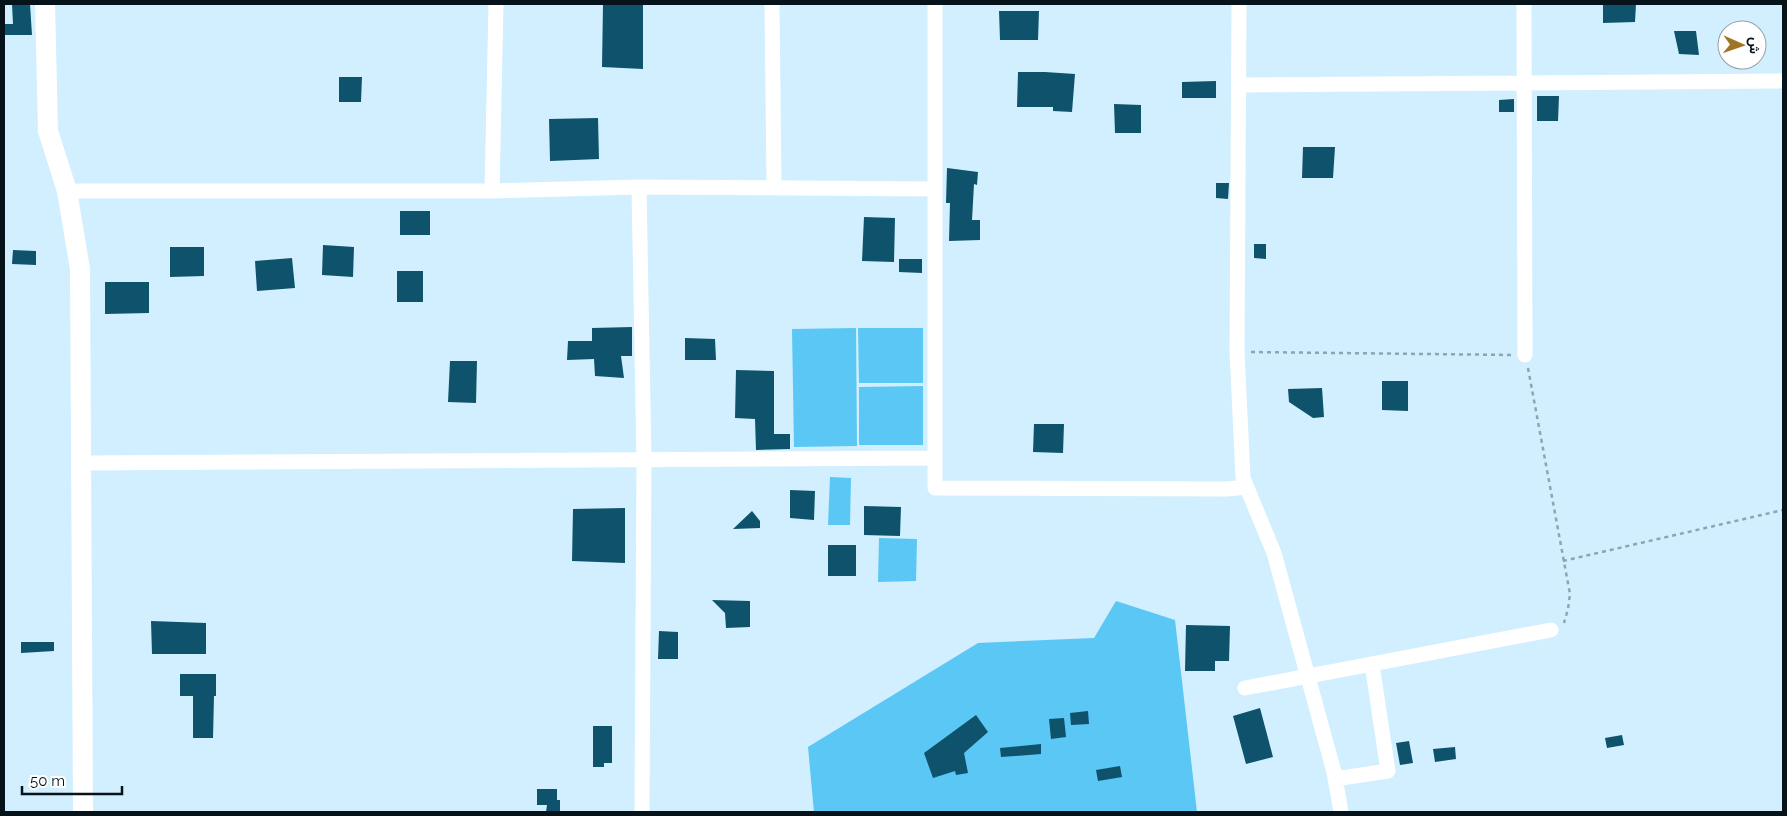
<svg xmlns="http://www.w3.org/2000/svg" width="1787" height="816" font-family="Raleway,Vazirmatn,sans-serif">
  <style>
    .green { fill: #5ac7f5 }
    .building { fill: #0e526b }
    .lines { fill: none; stroke-linecap: round; stroke-linejoin: round }
    .path { stroke: #8da5b1; stroke-width: 2.5; stroke-dasharray: 4 4; stroke-linecap: butt }
    .minor { stroke: #fff; stroke-width: 15 }
    .tertiary { stroke: #fff; stroke-width: 20 }
  </style>
  <rect width="100%" height="100%" fill="#d1effe"/>
  <path class="green" d="M856 328 857 446 794 447 792 329Z
    M858 328H923V383H859Z
    M923 386V445H859V387Z
    M830 477 851 478 850 525H828Z
    M879 538 917 539 916 581 878 582Z
    M1116 601 1175 620 1197 812H814L808 747 978 643 1094 638Z"/>
  <path class="building" d="M12 4H30L32 35H4V24H13Z
    M603 4H643V69L602 67Z
    M1603 4H1636L1635 22 1603 23Z
    M999 11H1039L1038 40H1000Z
    M1674 31H1696L1699 55 1679 54Z
    M1018 72H1045L1075 74 1072 112 1053 111V107H1017Z
    M339 77H362L361 102H339Z
    M1216 81V98H1182V82Z
    M1537 96H1559L1558 121H1537Z
    M1514 99V112H1499V100Z
    M1114 104 1141 105V133H1115Z
    M598 118 599 159 550 161 549 119Z
    M1303 147H1335L1333 178H1302Z
    M947 168 978 172 977 185 974 184 972 220H980V240L949 241 950 203H946Z
    M1216 183H1229L1228 199 1216 198Z
    M400 211H430V235H400Z
    M864 217 895 218 894 262 862 261Z
    M1254 244H1266V259L1254 258Z
    M323 245 354 247 353 277 322 275Z
    M170 247H204V276L170 277Z
    M13 250 36 251V265L12 264Z
    M292 258 295 288 257 291 255 261Z
    M899 259H922V273L899 272Z
    M397 271H423V302H397Z
    M105 282H149V313L105 314Z
    M632 327V356H621L624 378 595 376 594 359 567 360 568 341H592V328Z
    M685 338 715 339 716 360H685Z
    M450 361H477L476 403 448 402Z
    M736 370 774 371V434H790V449L756 450 755 419 735 418Z
    M1382 381H1408V411L1382 410Z
    M1322 388 1324 417 1313 418 1289 402 1288 389Z
    M1034 424H1064L1063 453 1033 452Z
    M790 490 815 491 814 520 790 518Z
    M864 506 901 507 900 536 864 535Z
    M625 508V563L572 561 573 509Z
    M752 511 760 521V528L733 529Z
    M828 545H856V576H828Z
    M712 600 750 601V627L726 628 725 613Z
    M151 621 206 623V654H152Z
    M1186 625 1230 626 1229 661H1215V671H1185Z
    M659 631 678 632V659H658Z
    M21 642H54V651L21 653Z
    M180 674H216V696H214L213 738H193V696H180Z
    M1260 708 1273 757 1246 764 1233 716Z
    M1088 711 1089 724 1071 725 1070 713Z
    M976 715 988 732 964 753 968 773 956 775 955 771 933 778 924 753Z
    M1064 718 1066 737 1051 739 1049 719Z
    M593 726H612V763H604V767H593Z
    M1622 735 1624 745 1607 748 1605 738Z
    M1409 741 1413 763 1400 765 1396 743Z
    M1041 744V754L1001 757 1000 748Z
    M1455 747 1456 759 1435 762 1433 749Z
    M1120 766 1122 777 1098 781 1096 770Z
    M537 789H557V800H560V812H546L547 805H537Z"/>
  <g class="lines">
    <path class="path" d="M1251 352 1513 355
      M1528 368 1570 594 1568 609 1564 623
      M1563 561 1783 510"/>
    <path class="minor" d="M496 4 492 191 639 187 935 189
      M772 4 774 188
      M935 4V488L1227 489 1247 487
      M1239 4 1237 351 1243 478 1274 553 1334 772 1341 812
      M1524 4 1525 355
      M1239 85 1783 81
      M639 187 644 460 642 812
      M67 191H492
      M80 463 935 458
      M1245 688 1551 630
      M1335 779 1388 771 1372 664"/>
    <path class="tertiary" d="M45 4 48 131 67 191 80 269 83 812"/>
  </g>
  <rect width="1787" height="816" fill="none" stroke="#06131a" stroke-width="10"/>
  <g transform="translate(1742 45) rotate(92)"><circle r="24" fill="#ffffff" stroke="#9ba1a3"/>
  <path d="M0-4L9 19L0 12L-9 19Z" fill="#9f7424"/>
  <text y="-8" font-size="14" font-weight="bold" text-anchor="middle" fill="#06131a">ش</text>
  </g>
  <path d="M22 786v8h100v-8" fill="none" stroke="#06131a" stroke-width="2.5"/>
  <text x="30" y="786" font-size="15" fill="#06131a" stroke="#ffffff" stroke-width="4" paint-order="stroke">50 m</text>
</svg>
